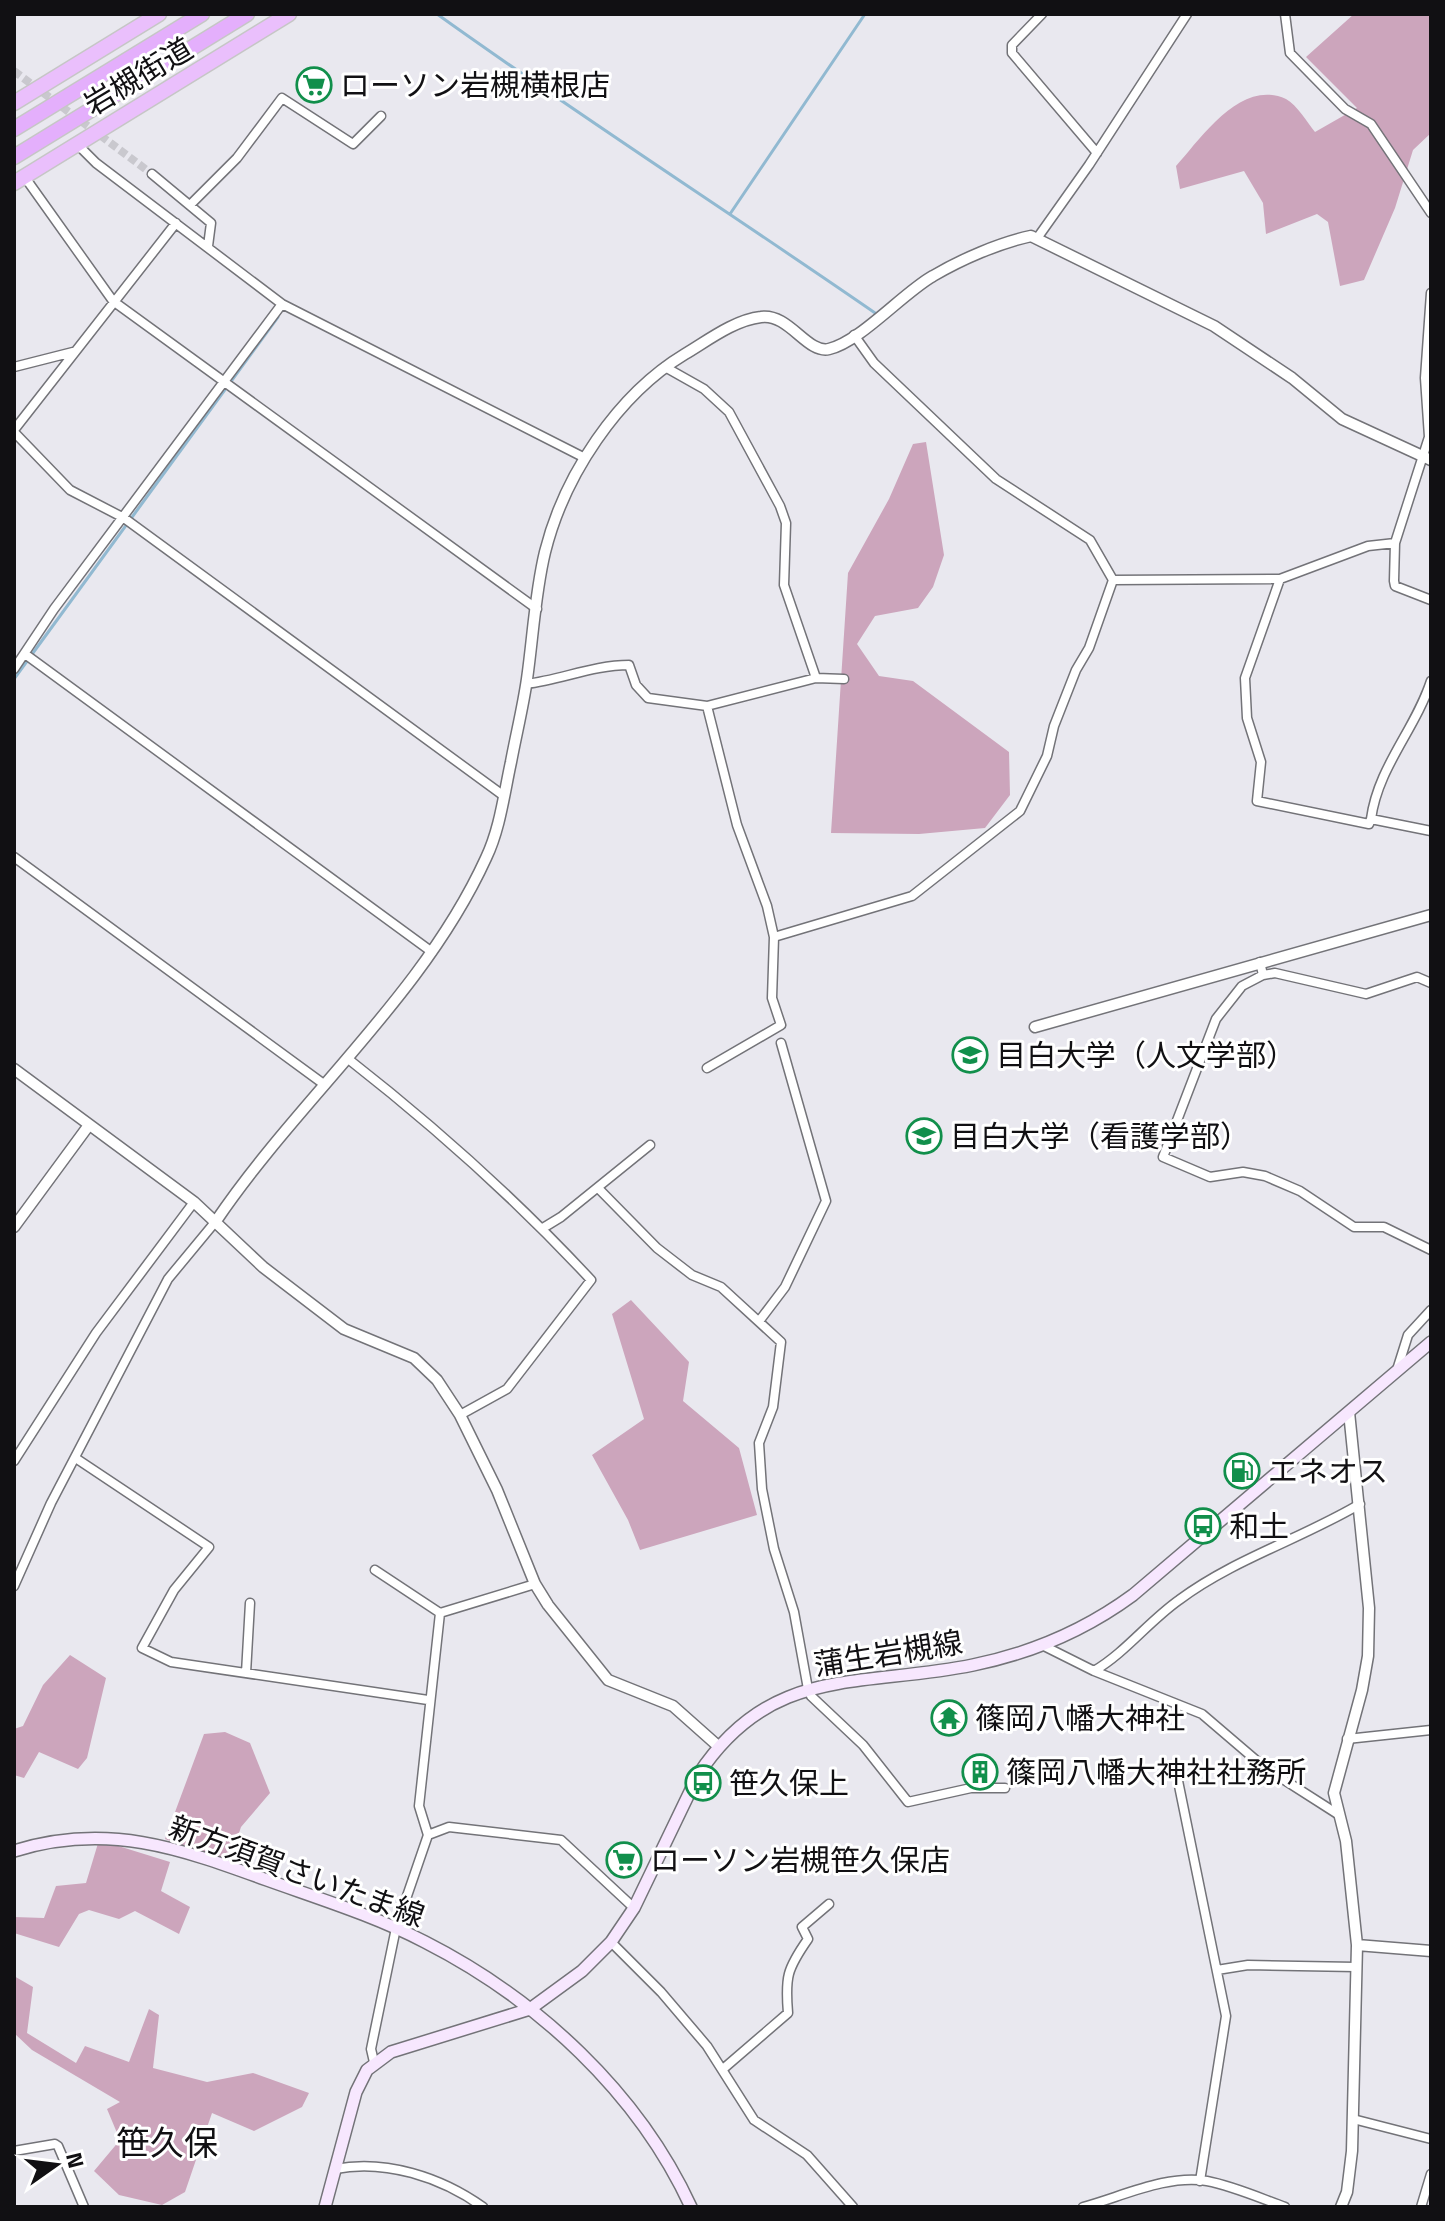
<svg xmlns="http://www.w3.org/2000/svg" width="1445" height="2221" font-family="'Titillium Web','Noto Sans JP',sans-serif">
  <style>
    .forest { fill: #cca5bc }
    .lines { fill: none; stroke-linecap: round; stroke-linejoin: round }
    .stream { stroke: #91b9d1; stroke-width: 3 }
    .minor-tunnel { stroke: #c9c8ce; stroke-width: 8; stroke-dasharray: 8 4; stroke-linecap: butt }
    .minor-casing { stroke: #737378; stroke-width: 11 }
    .tertiary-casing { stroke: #737378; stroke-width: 13 }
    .secondary-casing { stroke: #737378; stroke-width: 14 }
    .trunk-casing { stroke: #c6c6c6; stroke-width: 17 }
    .motorway-casing { stroke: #c6c6c6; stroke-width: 17 }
    .minor { stroke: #fff; stroke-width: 8 }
    .tertiary { stroke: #fff; stroke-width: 10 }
    .secondary { stroke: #f7e7fe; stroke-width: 11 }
    .trunk { stroke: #eabffc; stroke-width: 14 }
    .motorway { stroke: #e4affc; stroke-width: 14 }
    .labels { text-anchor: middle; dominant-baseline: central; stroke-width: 6; stroke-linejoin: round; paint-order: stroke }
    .street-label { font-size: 30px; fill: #111013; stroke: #fff }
    .poi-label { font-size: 30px; fill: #111013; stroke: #fff; text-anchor: start }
    .quarter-label { font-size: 34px; fill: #111013; stroke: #fff }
  </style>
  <rect width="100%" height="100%" fill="#e9e8ef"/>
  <path class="forest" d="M1354 14H1431V133L1413 150 1395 208 1364 280 1340 286 1328 222 1317 214 1266 234 1263 203 1244 171 1180 189 1176 166C1201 138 1241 78 1286 99 1297 105 1307 122 1315 132L1357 108 1306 57Z
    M926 442 944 555 933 587 918 608 875 616 857 644 879 676 913 681 1009 752 1010 795 985 828 919 834 831 833 848 573 889 499 913 444Z
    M631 1300 689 1362 683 1401 739 1448 757 1515 640 1550 628 1520 592 1455 644 1419 612 1314Z
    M70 1655 106 1678 87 1758 78 1769 39 1752 24 1778 14 1775V1729L23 1726 43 1685Z
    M225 1732 250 1743 270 1793 241 1827 229 1863 165 1839 204 1734Z
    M99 1840 170 1862 161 1891 190 1907 179 1934 135 1911 119 1919 89 1910 79 1914 59 1947 14 1933V1917L44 1918 56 1886 86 1883Z
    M14 1976 33 1987 27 2033 76 2063 85 2046 129 2062 149 2009 159 2015 153 2068 207 2082 253 2073 309 2093 302 2107 254 2131 212 2113 185 2192 162 2205 119 2195 94 2171 120 2140 107 2109 120 2102 32 2050 14 2033Z"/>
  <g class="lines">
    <path class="stream" d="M437 14C582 118 732 214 878 315
      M730 214 865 14
      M14 679 278 317"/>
    <path class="minor-tunnel" d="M14 71 152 174"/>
    <defs>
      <path id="minor" d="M1042 14 1012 45V53L1097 153
        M1285 14 1290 53 1345 109 1371 124 1431 213
        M77 144 96 163 282 304 585 458
        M152 174 211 223 208 246
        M24 176 113 301 537 609
        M190 205 237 158 282 98 353 144 381 116
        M1038 237 1089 165 1187 14
        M1431 293 1425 378 1429 437 1395 543 1394 581 1395 586 1431 600
        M854 335 874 363 996 479 1090 540 1113 580
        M14 367 73 352
        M665 367 704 389 729 412 780 506 786 523 784 585 816 678
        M14 430 176 223
        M14 432 70 490 124 518 504 796
        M1280 579 1245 678 1247 718 1261 762 1257 801 1369 824 1371 819 1431 831
        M1113 580 1280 579 1368 546 1395 543
        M25 654 432 952
        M14 669 54 609 282 304
        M526 684C561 680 593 665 629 665L636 685 648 698 707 706 816 678 844 679
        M707 706 737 825 767 906 774 937 772 998 781 1025 707 1068
        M1371 819C1378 767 1415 730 1431 681
        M14 857 325 1085
        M774 937 912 896 1020 811 1047 756 1054 726 1076 670 1089 648 1113 580
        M1260 962 1263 975 1242 986 1216 1019 1163 1157 1210 1177 1243 1172 1265 1176 1300 1191 1354 1227H1384L1431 1250
        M1263 975 1275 973 1366 994 1417 977 1431 983
        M347 1058C434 1126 516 1199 591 1280L507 1389 460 1415
        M598 1188 657 1248 692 1275 721 1287 781 1342 773 1407 759 1443 762 1489 774 1549 794 1612 808 1689 811 1696 863 1745 908 1802 971 1788H1005
        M543 1228 561 1217 650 1145
        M760 1320 785 1287 826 1201 781 1043
        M1397 1370 1408 1335 1431 1310
        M77 1459 209 1547 174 1590 142 1648 171 1662 428 1700
        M14 1461 96 1333 194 1202
        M375 1570 440 1613 535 1584
        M14 1586 51 1503 168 1279 216 1221
        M1044 1646 1094 1671 1202 1714 1264 1767 1336 1813
        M1094 1671C1126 1652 1148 1622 1179 1600 1234 1559 1301 1539 1360 1504
        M246 1673 250 1603
        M1347 1739 1431 1730
        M1176 1771 1226 2016 1200 2181
        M428 1835 449 1827 561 1840 634 1908
        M611 1942 661 1992 707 2046 754 2120 807 2155 853 2207
        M1217 1970 1248 1965 1356 1967
        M374 2062 371 2049 396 1928 428 1835 419 1806 440 1613
        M723 2069 788 2013C785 1977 787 1969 808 1939L802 1927 829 1904
        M1353 2119 1431 2139
        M14 2151 55 2144 58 2146 84 2207
        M335 2169C385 2159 441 2177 483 2207
        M1083 2207C1121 2197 1167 2174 1207 2181 1233 2186 1260 2198 1285 2207
        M1421 2207 1431 2174"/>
      <path id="tertiary" d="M1035 1027 1431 915
        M14 1069 194 1202 263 1267 344 1329 414 1358 437 1380 460 1415 497 1490 535 1584 548 1605 608 1680 673 1706 718 1746
        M216 1221C300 1097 423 996 486 858 500 829 504 794 511 762 516 735 523 707 527 679 533 637 535 593 545 552 564 476 617 395 685 354 707 341 734 320 761 317 789 313 807 354 829 349 860 342 904 292 933 276 962 259 999 243 1031 236L1214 326 1292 378 1342 419 1431 460
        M14 1227 89 1125
        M1357 1945 1431 1951
        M1341 2207 1347 2192 1352 2151 1357 1945 1346 1841 1334 1793 1362 1690 1368 1656 1369 1608 1349 1412"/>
      <path id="secondary" d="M14 1851C107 1822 179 1848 267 1880 320 1899 375 1916 425 1942 537 1999 638 2092 691 2207
        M325 2207 356 2092 367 2070 391 2052 530 2009 582 1971 611 1942 634 1908 698 1775C771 1664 860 1688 973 1665 1032 1653 1084 1631 1133 1595L1431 1342"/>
      <path id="trunk" d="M14 103 159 14
        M14 183 289 14"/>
      <path id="motorway" d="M14 129 202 14
        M14 157 247 14"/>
    </defs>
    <use href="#minor" class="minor-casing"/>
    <use href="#tertiary" class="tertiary-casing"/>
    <use href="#secondary" class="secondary-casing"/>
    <use href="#trunk" class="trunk-casing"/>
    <use href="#motorway" class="motorway-casing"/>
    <use href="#minor" class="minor"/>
    <use href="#tertiary" class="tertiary"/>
    <use href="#secondary" class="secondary"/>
    <use href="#trunk" class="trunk"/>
    <use href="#motorway" class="motorway"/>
  </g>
  <defs>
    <symbol id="supermarket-ring" viewBox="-11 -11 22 22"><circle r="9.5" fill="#fff" stroke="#118f4b" stroke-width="1.5"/><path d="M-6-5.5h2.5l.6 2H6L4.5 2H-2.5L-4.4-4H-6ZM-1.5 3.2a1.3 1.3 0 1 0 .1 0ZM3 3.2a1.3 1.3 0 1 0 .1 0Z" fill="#118f4b"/></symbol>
    <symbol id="university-ring" viewBox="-11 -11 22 22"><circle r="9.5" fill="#fff" stroke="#118f4b" stroke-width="1.5"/><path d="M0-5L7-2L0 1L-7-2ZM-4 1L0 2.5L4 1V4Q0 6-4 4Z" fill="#118f4b"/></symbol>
    <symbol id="fuel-ring" viewBox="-11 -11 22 22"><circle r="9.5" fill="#fff" stroke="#118f4b" stroke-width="1.5"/><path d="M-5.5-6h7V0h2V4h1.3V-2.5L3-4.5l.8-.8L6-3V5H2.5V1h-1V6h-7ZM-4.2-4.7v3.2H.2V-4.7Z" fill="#118f4b"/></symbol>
    <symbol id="bus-ring" viewBox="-11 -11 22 22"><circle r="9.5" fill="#fff" stroke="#118f4b" stroke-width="1.5"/><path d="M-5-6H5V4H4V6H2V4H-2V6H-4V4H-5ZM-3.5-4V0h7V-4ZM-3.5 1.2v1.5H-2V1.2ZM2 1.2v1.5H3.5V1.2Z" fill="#118f4b"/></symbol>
    <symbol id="temple-ring" viewBox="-11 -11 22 22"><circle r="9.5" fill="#fff" stroke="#118f4b" stroke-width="1.5"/><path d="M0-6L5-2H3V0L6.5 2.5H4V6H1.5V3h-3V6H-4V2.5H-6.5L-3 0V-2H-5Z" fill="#118f4b"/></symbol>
    <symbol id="building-ring" viewBox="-11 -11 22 22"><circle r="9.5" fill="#fff" stroke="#118f4b" stroke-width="1.5"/><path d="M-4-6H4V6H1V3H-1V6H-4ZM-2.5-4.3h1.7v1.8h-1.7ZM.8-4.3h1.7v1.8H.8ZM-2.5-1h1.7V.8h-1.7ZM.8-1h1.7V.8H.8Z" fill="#118f4b"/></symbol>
  </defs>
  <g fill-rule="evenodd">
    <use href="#supermarket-ring" x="294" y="65" width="40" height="40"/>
    <use href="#university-ring" x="950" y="1035" width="40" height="40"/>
    <use href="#university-ring" x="904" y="1116" width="40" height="40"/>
    <use href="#fuel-ring" x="1222" y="1451" width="40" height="40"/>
    <use href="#bus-ring" x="1183" y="1506" width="40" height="40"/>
    <use href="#temple-ring" x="929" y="1698" width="40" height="40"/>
    <use href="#building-ring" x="960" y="1752" width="40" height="40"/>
    <use href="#bus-ring" x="683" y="1763" width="40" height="40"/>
    <use href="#supermarket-ring" x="604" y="1840" width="40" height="40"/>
  </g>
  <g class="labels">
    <g class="street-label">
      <text transform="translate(138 76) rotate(-31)">岩槻街道</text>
      <text transform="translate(888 1653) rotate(-9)">蒲生岩槻線</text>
      <text transform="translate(297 1871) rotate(20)">新方須賀さいたま線</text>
    </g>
    <g class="poi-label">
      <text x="340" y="85">ローソン岩槻横根店</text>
      <text x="996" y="1055">目白大学（人文学部）</text>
      <text x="950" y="1136">目白大学（看護学部）</text>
      <text x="1268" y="1471">エネオス</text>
      <text x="1229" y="1526">和土</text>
      <text x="975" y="1718">篠岡八幡大神社</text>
      <text x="1006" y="1772">篠岡八幡大神社社務所</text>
      <text x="729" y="1783">笹久保上</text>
      <text x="650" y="1860">ローソン岩槻笹久保店</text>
    </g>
    <g class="quarter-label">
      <text x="167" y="2142">笹久保</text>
    </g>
  </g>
  <rect width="1445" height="2221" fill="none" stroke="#111013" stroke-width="32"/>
  <g transform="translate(56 2165) rotate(76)" stroke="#ffffff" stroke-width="6" paint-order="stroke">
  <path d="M0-6L14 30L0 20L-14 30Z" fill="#111013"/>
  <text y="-12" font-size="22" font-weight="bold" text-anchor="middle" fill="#111013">N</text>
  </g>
</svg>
